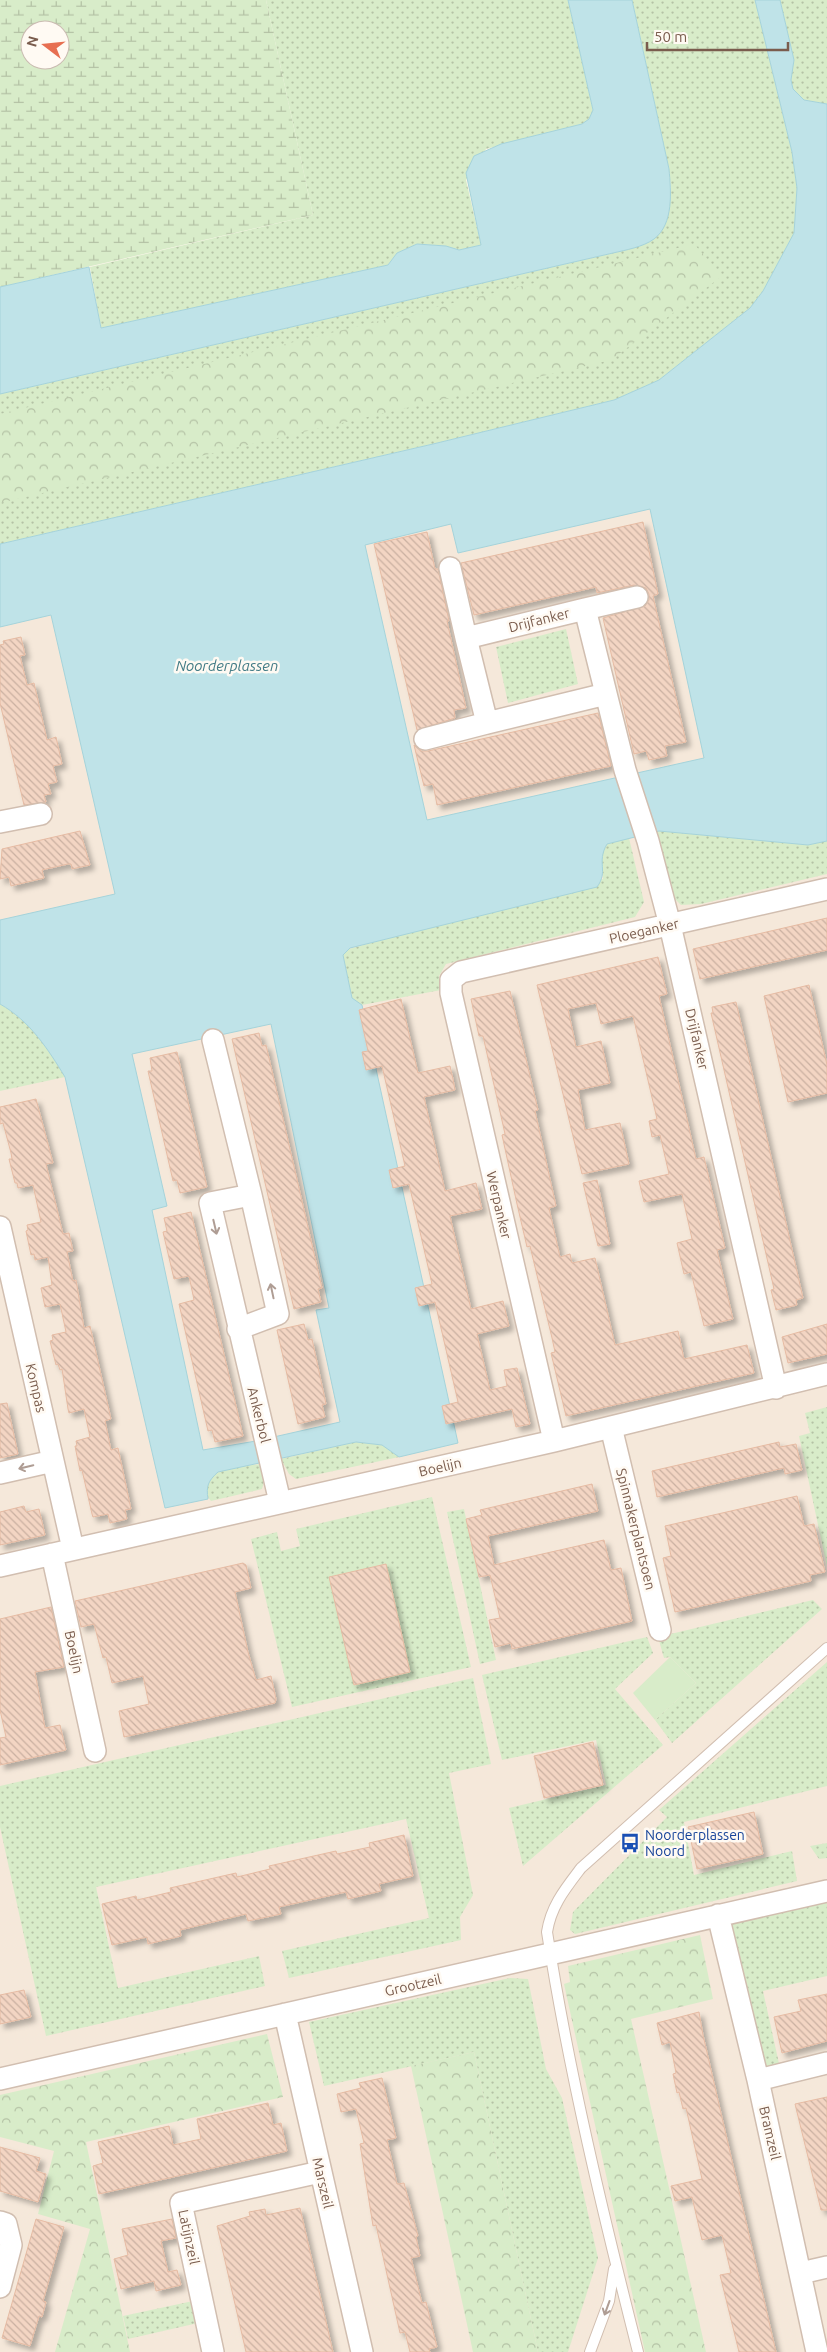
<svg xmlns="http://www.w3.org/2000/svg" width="827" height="2352" font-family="Ubuntu,sans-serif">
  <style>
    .residential { fill: #f5e8da }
    .grass { fill: url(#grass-dots) }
    .forest { fill: url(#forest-crowns) }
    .wetland { fill: url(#wetland-marsh); fill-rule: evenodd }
    .pitch { fill: #d8ecc9 }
    .water { fill: #bfe3e8; stroke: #a5d3da; fill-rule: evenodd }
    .building { fill: url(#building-back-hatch); stroke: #e6bba3; filter: url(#shadow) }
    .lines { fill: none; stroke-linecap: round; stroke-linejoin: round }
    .lane-casing { stroke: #d1beb0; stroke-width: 12 }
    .street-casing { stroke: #d1beb0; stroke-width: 24 }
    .lane { stroke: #fff; stroke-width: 10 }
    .street { stroke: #fff; stroke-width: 21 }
    .oneway { stroke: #af9d94 }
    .labels { text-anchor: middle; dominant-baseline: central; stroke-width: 5; stroke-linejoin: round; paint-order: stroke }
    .street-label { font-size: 14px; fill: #7a5c4d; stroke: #fffaf3 }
    .transit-label { font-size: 14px; fill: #164399; stroke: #fffaf3; text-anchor: start }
    .water-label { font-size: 15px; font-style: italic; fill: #437c86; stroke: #fffaf3 }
  </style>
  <defs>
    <pattern id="grass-dots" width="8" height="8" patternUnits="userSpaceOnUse" patternTransform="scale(1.25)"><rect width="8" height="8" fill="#d8ecc9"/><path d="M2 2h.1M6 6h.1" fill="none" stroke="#b4c2a5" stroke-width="1.8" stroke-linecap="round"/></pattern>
    <pattern id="forest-crowns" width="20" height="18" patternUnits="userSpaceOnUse" patternTransform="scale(1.25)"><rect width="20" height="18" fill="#d8ecc9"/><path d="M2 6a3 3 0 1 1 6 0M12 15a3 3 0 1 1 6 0" fill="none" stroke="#b4c2a5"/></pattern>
    <pattern id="wetland-marsh" width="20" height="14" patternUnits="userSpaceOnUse" patternTransform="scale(1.25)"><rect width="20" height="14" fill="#d8ecc9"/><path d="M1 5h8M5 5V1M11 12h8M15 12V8" fill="none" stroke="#b4c2a5"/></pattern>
    <pattern id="building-back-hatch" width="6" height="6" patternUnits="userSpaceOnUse" patternTransform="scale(1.25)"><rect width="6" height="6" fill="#f3d5c3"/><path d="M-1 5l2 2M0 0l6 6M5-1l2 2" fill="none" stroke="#cab0a1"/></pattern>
    <filter id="shadow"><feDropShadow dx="4.5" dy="4.5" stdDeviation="2.5" flood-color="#0004"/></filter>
  </defs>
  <rect width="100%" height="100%" fill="#fdf6ec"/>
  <path class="residential" d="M827 455V2352H0V593Z"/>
  <path class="grass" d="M266 0H568L593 110 589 119 582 124 486 149 466 180 481 245 459 250 446 246 417 244 397 253 388 265 101 328 90 267 313 215Z
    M632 0H755L792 152 797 188 794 233 763 291 750 308 659 380 614 400 433 444 0 544V394L613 253 641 245 671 190 669 169Z
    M780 0H827V104L804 100 793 89 791 80 794 60Z
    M566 629 578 684 508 703 496 647Z
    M659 831 808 845 827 841V874L701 904 681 905 671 895 655 832Z
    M629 838 644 902 635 917 446 964 439 976 441 990 362 1005 352 998 343 955 349 949 603 879 601 854 607 844Z
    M0 1004C30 1021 48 1049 65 1077L0 1091Z
    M827 1407V1567L799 1436 810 1433 805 1413Z
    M356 1442 382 1445 399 1457 296 1479 289 1474 281 1459Z
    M260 1464 264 1482 262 1489 211 1501C207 1497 206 1491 207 1486 212 1466 243 1467 260 1464Z
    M432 1497 471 1667 292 1707 251 1539 277 1532 281 1551 300 1546 296 1529Z
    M464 1509 496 1660 480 1664 447 1512Z
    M813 1600 822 1609 672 1743 655 1720 696 1683 670 1657 664 1658 658 1637Z
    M647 1637 653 1653 615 1689 663 1745 523 1866 509 1808 606 1785 596 1740 502 1760 482 1675Z
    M827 1662V1786L684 1822 694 1875 792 1851 797 1881 575 1934 570 1930 573 1912 667 1817 659 1810Z
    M473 1678 491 1764 449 1773 473 1895 460 1917 461 1940 289 1978 282 1951 429 1918 406 1819 96 1887 118 1988 259 1956 265 1986 46 2036 0 1827V1786Z
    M827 1843V1858L819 1859 810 1846Z
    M827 1902V1976L763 1991 780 2068 762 2070 731 1924Z
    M510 1978 528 1979 546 2069 562 2098 598 2258 568 2352H538L474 2052 324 2086 309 2022Z
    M193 2301 198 2323 128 2339 123 2316Z"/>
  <path class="forest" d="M694 244 722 276 611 360 0 503V414Z
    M700 1935 713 1999 631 2019 706 2352H645L564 1984 570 1982 568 1966Z
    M267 2034 283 2097 86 2142 130 2352H55L90 2229 38 2214 54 2151 0 2137V2095Z
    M474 2052 538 2352H473L411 2066Z"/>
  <path class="wetland" d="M0 0H266L313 215 0 287ZM30 30H60V60H30Z"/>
  <path class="pitch" d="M670 1657 696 1683 655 1720 633 1693Z"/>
  <path class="water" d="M568 0H632L669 169C671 191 674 224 654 239 643 247 626 250 613 253L0 394V287L89 267 101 328 388 265 397 253 417 244 446 246 459 250 481 245 466 173 474 156 501 144 582 124 589 119 593 110Z
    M755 0H780L794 60 791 80 793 89 804 100 827 104V841L808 845 659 831 607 844C596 863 609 871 597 887L350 948 343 955 352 998 362 1005 458 1443 399 1457 382 1445 356 1442 218 1472C208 1481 206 1486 208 1499L165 1508 65 1077C48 1049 30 1021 0 1004V920L115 894 51 615 0 627V544L433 444 614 400 659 380 750 308 763 291 794 233 797 188 792 152ZM650 509 704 758 427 820 365 545 451 524 458 553ZM271 1024 329 1308 316 1310 340 1422 256 1441 203 1450 152 1210 167 1206 132 1054Z"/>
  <path class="building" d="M643 522 658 594 653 596 686 742 665 746 667 756 649 760 646 751 634 754 603 618 645 606 649 600V594L646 588 634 585 597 593 596 587 474 615 461 563Z
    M427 532 435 569H438L449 621H447L466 708 454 710 455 718 417 730 374 544Z
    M21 637 25 655 20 656 27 685 34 683 47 740 56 737 62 764 53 766 57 782 48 784 51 794 44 795 46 802 24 805 0 703V645L4 644 3 641Z
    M598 713 611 766 437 805 433 784 424 786 414 745 421 751H428Z
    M80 831 90 865 72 869 71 864H68L42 870 44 878 11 886 9 877 0 879 2 849Z
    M827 918V950L700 979 693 949Z
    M658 957 667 994 659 996 689 1128 696 1159 704 1157 725 1248 717 1250 733 1319 704 1326 691 1272 684 1274 677 1243 692 1239 682 1194 644 1202 639 1181 669 1174 660 1135 652 1137 649 1121 657 1119 633 1016 601 1024 596 1003 568 1009 576 1047 601 1041 610 1083 578 1090 585 1130 620 1123 629 1164 582 1174 537 985Z
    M809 985 827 1065V1093L788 1102 764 996Z
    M510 991 538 1110 535 1111 556 1206 549 1208 560 1257 570 1254 572 1263 595 1258 615 1345 678 1331 684 1359 747 1345 754 1373 566 1416 551 1353 555 1352 552 1338 530 1246 527 1247 517 1204 502 1135 505 1134 483 1036H479L471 999Z
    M401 999 418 1073 450 1066 453 1079 455 1090 424 1097 445 1191 476 1183 482 1209 450 1216 471 1309 503 1301 509 1326 477 1334 490 1390 507 1386 504 1370 517 1368 530 1424 516 1427 512 1409 446 1424 442 1406 458 1402 435 1302 419 1306 415 1288 432 1284 409 1184 393 1188 389 1170 405 1166 382 1066 366 1070 362 1052 368 1051 359 1010Z
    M736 1002 803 1298 796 1300 797 1305 776 1310 771 1290 774 1289 711 1013H713L712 1007Z
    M259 1033 262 1046 266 1045 322 1288 318 1289 321 1302 294 1309 232 1039Z
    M177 1052 207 1187 180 1193 177 1180 173 1181 148 1071H152L150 1058Z
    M36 1099 53 1163 46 1164 63 1234 69 1233 73 1251 67 1252 73 1281 76 1280 84 1328 90 1326 111 1419 105 1421 111 1450 118 1448 131 1509 125 1510 127 1519 110 1523 108 1514 93 1517 92 1514 82 1470 80 1471 75 1446H77L76 1441 90 1437 84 1409 69 1413 68 1409 62 1369 60 1370 58 1364 56 1365 50 1341 53 1340 52 1335 66 1332 60 1304 45 1307 41 1288 52 1285 48 1257 35 1260 34 1254 31 1255 26 1231 28 1230 27 1225 41 1222 33 1185 18 1188 17 1183H15L9 1159H12L11 1153 3 1123 0 1124V1107Z
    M597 1180 610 1244 598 1246 583 1183Z
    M191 1212 243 1436 215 1442 212 1430 208 1431 179 1304 194 1300 189 1276 174 1279 163 1232 167 1231 164 1218Z
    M304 1324 308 1340 312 1339 326 1404 322 1405 325 1417 298 1424 277 1330Z
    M827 1324V1354L788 1363 782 1337Z
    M7 1403 18 1454 0 1458V1404Z
    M779 1442 780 1447 796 1444 802 1470 785 1474 784 1468 657 1497 652 1471Z
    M592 1484 598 1511 488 1536 494 1565 604 1540 611 1570 621 1568 632 1621 512 1649 511 1643 495 1647 489 1620 500 1618 490 1575 479 1577 466 1519 482 1515 480 1510Z
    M797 1496 804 1526 814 1524 825 1572 810 1575 811 1581 675 1612 663 1558 671 1556 665 1526Z
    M24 1506 26 1512 39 1509 45 1535 0 1545V1512Z
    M243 1563 246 1565 251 1588 235 1592 248 1652 256 1680 271 1676 276 1699 275 1703 124 1737 119 1711 149 1704 143 1676 112 1683 106 1657 103 1658 94 1624 81 1627 75 1601Z
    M386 1564 410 1672 354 1685 329 1577Z
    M51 1607 64 1667 35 1672 45 1728 60 1725 66 1750 0 1765V1738L6 1737 0 1710V1619Z
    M593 1742 603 1785 544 1798 534 1756Z
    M754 1812 763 1854 697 1869 688 1827Z
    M404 1835 413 1876 379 1884 381 1891 348 1899 346 1892 279 1907 281 1914 248 1921 246 1914 180 1930 181 1936 148 1944 147 1937 112 1945 102 1904 136 1896 137 1900 171 1892 170 1888 236 1873 237 1877 270 1869 269 1866 336 1851 337 1854 370 1847 369 1843Z
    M24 1990 31 2017 0 2024V1995Z
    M827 1994V2041L782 2053 774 2017 801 2011 798 2000Z
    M699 2012 703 2035 776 2352H739L720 2275 731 2273 722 2235 702 2240 692 2197 675 2201 671 2186 702 2179 686 2108 683 2109 679 2092 677 2093 673 2074 676 2073 670 2042 662 2045 657 2023Z
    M382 2078 396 2138 387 2140 397 2184 404 2183 418 2236 416 2237 420 2256 411 2258 422 2303 426 2302 437 2347 429 2349 430 2352H410L405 2332 400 2333 376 2225 373 2226 360 2144 364 2143 356 2109 341 2112 337 2094 361 2088 359 2083Z
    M827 2097V2210H821L795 2104Z
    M268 2103 273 2125 281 2123 287 2151 99 2194 93 2166 103 2163 98 2142 169 2126 173 2145 201 2139 197 2119Z
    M0 2147 40 2158 36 2171 46 2174 38 2202 0 2191Z
    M300 2208 333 2352H246L217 2226 250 2216 249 2212 265 2209 266 2215Z
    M36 2219 64 2227 43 2301 46 2302 42 2317 39 2316 30 2346 2 2338Z
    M172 2219 176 2238 161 2241 168 2272 177 2270 181 2285 156 2291 154 2281 121 2289 114 2259 128 2255 122 2229Z"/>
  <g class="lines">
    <defs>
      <path id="lane" d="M590 2352 609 2301 614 2269
        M638 2352C603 2214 569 2073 547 1932 551 1906 565 1889 581 1868L827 1648"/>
      <path id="street" d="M450 568 466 638
        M585 609 637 597
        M606 694 487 723 466 638 585 609 625 770 648 841 670 925 776 1388
        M425 739 487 723
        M0 822 41 814
        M213 1040 251 1195 278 1314 238 1329
        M251 1195 210 1203 280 1502
        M0 1227 73 1549
        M611 1427 660 1630
        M554 1441 451 993V980L461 972 827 889
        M0 1473 53 1461
        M52 1554 95 1751
        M0 1566 554 1441 827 1374
        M718 1915 758 2080 817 2352
        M285 2014 362 2352
        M0 2079 827 1891
        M758 2080 827 2063
        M0 2222 6 2224 11 2245 0 2287
        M801 2273 827 2267
        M213 2352 181 2203 320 2172"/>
    </defs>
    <use href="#lane" class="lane-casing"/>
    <use href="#street" class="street-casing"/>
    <use href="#lane" class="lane"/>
    <use href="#street" class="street"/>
  </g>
  <defs><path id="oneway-shaft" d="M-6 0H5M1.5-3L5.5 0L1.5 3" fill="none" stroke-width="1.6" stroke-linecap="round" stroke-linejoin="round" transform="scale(1.25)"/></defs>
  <g class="oneway">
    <use href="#oneway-shaft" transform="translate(215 1227) rotate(77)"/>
    <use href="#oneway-shaft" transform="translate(272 1291) rotate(-102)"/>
    <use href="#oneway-shaft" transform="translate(26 1467) rotate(167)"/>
    <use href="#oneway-shaft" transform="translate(607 2308) rotate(110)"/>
  </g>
  <defs>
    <symbol id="bus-bare" viewBox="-9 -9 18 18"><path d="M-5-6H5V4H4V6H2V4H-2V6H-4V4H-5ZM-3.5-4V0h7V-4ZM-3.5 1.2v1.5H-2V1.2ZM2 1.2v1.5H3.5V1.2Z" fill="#1a4fb4" stroke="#fffaf3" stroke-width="2.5" paint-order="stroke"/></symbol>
  </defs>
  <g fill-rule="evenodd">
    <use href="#bus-bare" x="616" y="1829" width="28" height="28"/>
  </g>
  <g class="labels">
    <g class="street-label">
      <text transform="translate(539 620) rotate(-14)">Drijfanker</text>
      <text transform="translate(644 931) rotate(-13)">Ploeganker</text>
      <text transform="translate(697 1039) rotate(77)">Drijfanker</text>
      <text transform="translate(499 1205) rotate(77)">Werpanker</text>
      <text transform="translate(36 1388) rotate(77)">Kompas</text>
      <text transform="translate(259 1415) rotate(76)">Ankerbol</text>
      <text transform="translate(440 1467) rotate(-13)">Boelijn</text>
      <text transform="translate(636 1529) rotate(76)">Spinnakerplantsoen</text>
      <text transform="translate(74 1652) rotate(78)">Boelijn</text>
      <text transform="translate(413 1985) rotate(-13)">Grootzeil</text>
      <text transform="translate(770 2133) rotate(77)">Bramzeil</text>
      <text transform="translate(323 2183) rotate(77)">Marszeil</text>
      <text transform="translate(189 2237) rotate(78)">Latijnzeil</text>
    </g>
    <g class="transit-label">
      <text x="645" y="1835">Noorderplassen<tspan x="645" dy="16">Noord</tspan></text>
    </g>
    <g class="water-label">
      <text x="227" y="665">Noorderplassen</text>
    </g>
  </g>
  <g transform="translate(45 45) rotate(286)"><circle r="24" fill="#fffaf3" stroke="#cabbb1"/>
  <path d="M0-4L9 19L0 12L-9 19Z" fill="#e76f51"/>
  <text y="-8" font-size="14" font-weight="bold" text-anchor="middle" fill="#7a5c4d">N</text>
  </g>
  <path d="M647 42v8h141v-8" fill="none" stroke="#7a5c4d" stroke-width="2.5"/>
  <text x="654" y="42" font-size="15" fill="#7a5c4d" stroke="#fffaf3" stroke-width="4" paint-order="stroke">50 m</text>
</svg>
